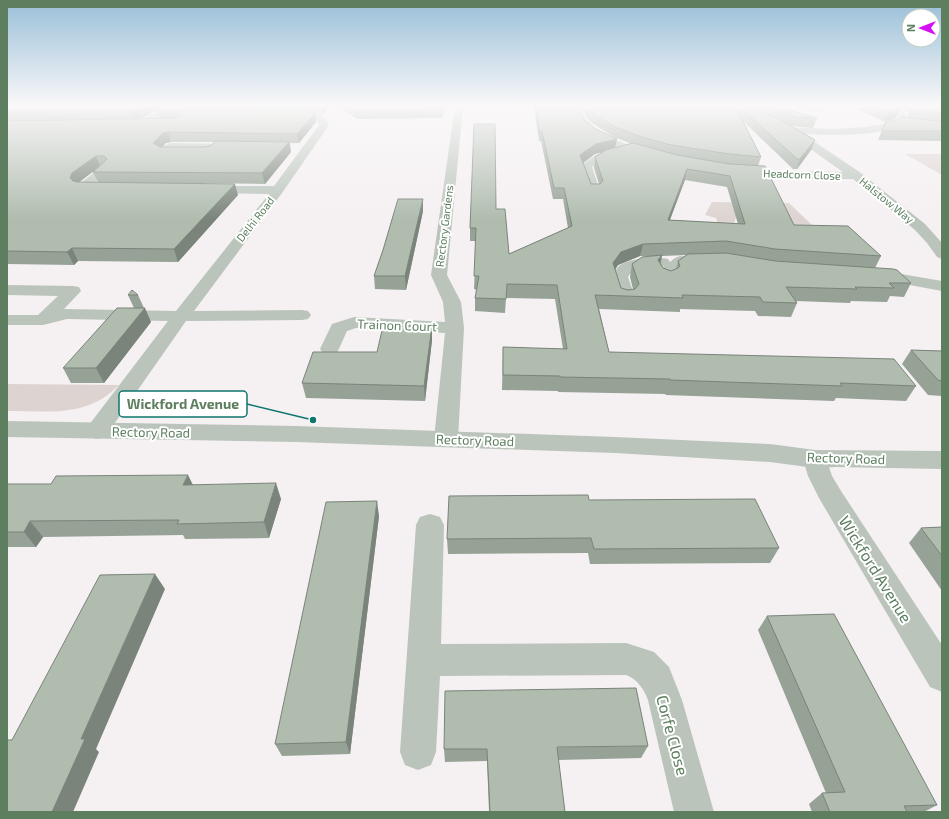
<svg xmlns="http://www.w3.org/2000/svg" width="949" height="819" font-family="'Exo 2',sans-serif">
  <style>
    .green { fill: #ddd4d1 }
    .lines { fill: none; stroke-linecap: round; stroke-linejoin: round }
    .minor { fill: #bac4bb; fill-rule: evenodd }
    .tertiary { fill: #bac4bb; fill-rule: evenodd }
    .wall { fill: #96a296; fill-rule: evenodd }
    .shaded-wall { fill: #7a847a }
    .building { fill: #afbcae; stroke: #7a847a; fill-rule: evenodd }
    .labels { text-anchor: middle; dominant-baseline: central; stroke-width: 4; stroke-linejoin: round; paint-order: stroke }
    .far-street-label { font-size: 11px; fill: #5d7f5f; stroke: #fff }
    .street-label { font-size: 13px; fill: #5d7f5f; stroke: #fff }
    .near-street-label { font-size: 16px; fill: #5d7f5f; stroke: #fff }
    .leader { fill: none; stroke: #0f766e; stroke-width: 1.5 }
    .callout-dot { fill: #0f766e; stroke: #fff; stroke-width: 1.5 }
    .callout { fill: #fff; stroke: #0f766e; stroke-width: 1.5 }
    .callout-label { font-size: 14px; text-anchor: middle; font-weight: bold; fill: #5d7f5f }
  </style>
  <rect width="100%" height="100%" fill="#f5f0f2"/>
  <path class="green" d="M790 106H816L830 112 812 113Z
    M905 154H942V175Z
    M712 202 789 203 812 225H781L774 217H736L731 234 721 233 716 218 705 215Z
    M7 384 119 385C87 418 49 411 7 411Z"/>
  <g class="lines">
    <path class="minor" d="M165 106H175C167 116 128 135 117 124L122 121 142 119Z
      M283 106C300 106 321 106 329 125L282 193 194 311 302 310 308 311 311 315 308 319 302 320 186 321 105 437 97 439 89 437 86 431 89 425 168 321 67 319 43 325H7V315H38L58 296 7 295V285L73 286 79 287 81 291 64 309 176 311 269 194 207 193 203 192 201 189 203 186H274L319 125C313 110 296 112 283 109Z
      M455 106H463L447 275 461 302 464 328 458 439 454 445 446 447 438 445 434 439 445 333 356 328 347 331 337 353 330 355 323 353 320 349 332 324 354 317 445 322 443 302 431 275Z
      M572 106H580C583 111 584 118 589 122 603 139 636 147 656 153L657 155 652 158 627 150 626 153 604 159 592 167 600 191 598 194H590L580 166 596 155 620 148C595 138 581 132 572 106Z
      M890 106H899L905 111 907 120C891 138 826 135 803 134L861 173 925 224 942 243V259L937 257 927 243 915 230 853 179H780L739 173 735 172 733 170 735 168 739 167 780 171 843 172 785 131 783 129 785 127 833 129 866 127 890 123 897 119V114Z
      M171 143 236 144 241 147 236 150 174 149 184 150 189 153 184 156 159 155 158 153C161 148 166 144 171 143Z
      M104 167 108 168 110 170 93 185 107 186 109 189 107 192 103 193 78 191 76 188 78 185 100 168Z
      M680 256 712 258 715 261 712 264 684 266 673 274 675 278 673 281 667 283 661 281 657 273 664 266C651 268 635 265 628 277L635 297 632 301 626 302 620 301 612 277C614 274 616 269 619 266 628 258 656 256 668 259L670 262 675 258Z
      M878 270 942 281V291L872 278 870 275 872 272Z
      M815 450 824 453 832 476 841 491 942 645V692L930 687 819 498 808 476 803 459 806 453Z
      M430 514 440 517 444 525 441 644 626 643 654 652 669 667 682 700 714 812H674L648 700C644 689 637 679 626 675L440 676 436 752 431 765 418 770 405 765 400 752 416 525 420 517Z"/>
    <path class="tertiary" d="M7 421 296 426 615 437 770 444 815 450 942 451V469L836 467 815 468 770 462 615 453 296 442 7 437Z"/>
  </g>
  <path class="wall" d="M7 106H330L323 114 315 110 301 106 316 122 299 143H290L291 152 265 184 201 183 238 195 178 262 78 261 74 265 7 264ZM155 110 158 118 137 119 144 117ZM171 142H215L210 146 205 147H162L166 143ZM93 172 98 182H79L83 179Z
    M338 106H445L442 118 357 119Z
    M534 106H575L584 120 615 148 632 144 614 137 592 123 587 118 581 106H776L817 118 813 128 792 126 786 123 815 140 811 150 797 169H793L743 121 761 157 758 166 794 225 881 256 875 268 911 283 904 297 890 296 887 302 851 301 850 303 796 301 797 303 791 317 758 316 755 311 680 309V312L599 309 609 352 916 386 906 401 836 398 834 401 666 395 665 394 558 392V391L502 390 503 347 563 349 555 299 506 298 505 313 475 311V298L477 290 474 289 476 241H470V228L496 209 509 254 568 228 563 199H553L541 141H539ZM735 106H739L738 110ZM604 152 595 157 594 168 599 184H591L583 163 595 154ZM685 180 727 187 738 224 670 220ZM687 255 678 261 676 269 671 271 663 268 661 264 662 256ZM640 256H654L632 264 630 277 633 289 628 290 621 288 615 270 618 265Z
    M851 106H899L896 118 885 122Z
    M900 106H942V141L878 140 885 123 908 118V112Z
    M423 199V211L406 290 375 289 374 276 383 250Z
    M128 295H138L144 308 151 322 104 383H71L63 368 134 308Z
    M432 326V340L425 401 306 398 302 383 377 352Z
    M911 350 942 351V396L928 395 902 364Z
    M7 484 193 485 281 499 269 538 185 539 183 535 43 537 36 547H7Z
    M589 500 779 548 770 563 590 564 588 553 448 554 447 539Z
    M379 516 350 754 282 756 275 744Z
    M942 527V591L909 543 921 528Z
    M767 616 937 805 924 812H812L809 804 822 793H826L758 630Z
    M648 746 641 758 558 760 565 812H489L487 761 445 762 444 749Z"/>
  <path class="shaded-wall" d="M145 106H163L144 117 134 120 131 110Z
    M322 106H330L323 114Z
    M443 106H445L442 118V109Z
    M899 109 896 118 885 122 889 113Z
    M315 113 316 122 299 143 297 134Z
    M168 132 171 142 166 143 157 153 153 143 163 133Z
    M617 139 615 149 595 154 579 166 580 155 596 144Z
    M815 140 811 150 797 169 800 159Z
    M289 142 291 152 265 184 262 173Z
    M96 156 100 166 77 184 75 189 70 178 72 173Z
    M687 169 685 180 665 232 668 220Z
    M235 184 238 195 178 262 174 249Z
    M423 199V211L406 290 405 276Z
    M643 244 640 256 618 265 611 276 613 263 621 252Z
    M72 248 78 261 74 265 67 252Z
    M662 255 659 268 658 260Z
    M145 308 151 322 104 383 96 368Z
    M432 326V340L425 401 424 386Z
    M188 475 196 491 183 485Z
    M276 483 281 499 269 538 264 522Z
    M377 501 379 516 350 754 346 742Z
    M30 521 43 537 36 547 24 532Z
    M155 574 165 589 96 749 99 752 73 812H52L81 739Z"/>
  <path class="building" d="M7 106H145L141 108 131 110 7 112Z
    M162 106H300L314 111 315 113 297 134 168 132 163 133 153 143 160 147H205L210 146 216 141 289 142 262 173 93 172 107 159 104 156H96L72 173 70 178 73 181 77 182 235 184 174 249 72 248 67 252 7 251V121L177 118 181 115 174 110H155Z
    M350 106H443L442 109 355 110Z
    M536 106H575L584 120 596 129 617 139 596 144 580 155 591 184H600L603 181 595 157 606 150 633 143 677 155 729 164 765 166 794 225 848 226 881 256 775 249 726 241 643 244 621 252 613 263 621 288 628 290 635 289 639 284 632 264 642 257 662 255 658 260 663 268 671 271 678 268 680 266 678 261 688 254 726 253 775 261 893 269 897 270 911 283H889L894 288 855 287 857 289 786 287 797 303 763 302 760 297 682 295 683 298 595 295 609 352 894 359 916 386 840 383 842 386 670 380V379L560 377V376L503 375V347L567 349 557 285 507 284 506 299 475 298 479 276H474L476 228H470L474 124H495L496 209H505L509 254 572 226 564 188H554L542 131H539ZM687 169 730 176 745 224 668 220Z
    M586 106H735L761 157 730 154 671 145 642 137 615 127 593 114 588 109Z
    M739 106 761 112 779 119 815 140 800 159H797Z
    M771 106H776L817 118 796 117Z
    M874 106H899V109L889 113Z
    M912 106H942V114L913 110Z
    M904 117 942 122V131H882L885 123Z
    M398 199H423L405 276H374L383 250Z
    M132 290 138 295H128Z
    M117 308H145L96 368H63Z
    M383 326H432L424 386 302 383 313 352H377Z
    M911 350 942 351V381L938 380Z
    M188 475 183 485 276 483 264 522 177 524 179 520 30 521 24 532H7V484H51L56 476Z
    M588 495 589 500 755 499 779 548 594 549 591 538 447 539 449 496Z
    M377 501 346 742 275 744 326 502Z
    M942 527V556L921 528Z
    M155 574 81 739H85L52 812H7V740H12L100 575Z
    M834 614 937 805 904 806 907 812H830L822 793 845 792 767 616Z
    M636 688 648 746 557 747 565 812H490L487 749H444L445 691Z"/>
  <linearGradient id="sky" x2="0" y2="1"><stop stop-color="#99bfd8"/><stop offset="0.48" stop-color="#faf8f9"/><stop offset="1" stop-color="#faf8f9" stop-opacity="0"/></linearGradient>
  <rect width="949" height="220" fill="url(#sky)"/>
  <g class="labels">
    <g class="far-street-label">
      <text transform="translate(802 174) rotate(2)">Headcorn Close</text>
      <text transform="translate(887 200) rotate(39)">Halstow Way</text>
      <text transform="translate(255 219) rotate(-52)">Delhi Road</text>
      <text transform="translate(444 226) rotate(-83)">Rectory Gardens</text>
    </g>
    <g class="street-label">
      <text transform="translate(397 325) rotate(2)">Trainon Court</text>
      <text transform="translate(151 432) rotate(1)">Rectory Road</text>
      <text transform="translate(475 440) rotate(2)">Rectory Road</text>
      <text transform="translate(846 458) rotate(2)">Rectory Road</text>
    </g>
    <g class="near-street-label">
      <text transform="translate(876 569) rotate(58)">Wickford Avenue</text>
      <text transform="translate(673 735) rotate(75)">Corfe Close</text>
    </g>
  </g>
  <path class="leader" d="M313 420L247 404"/>
  <circle class="callout-dot" cx="313" cy="420" r="4"/>
  <rect class="callout" x="119" y="391" width="128" height="26" rx="4"/>
  <g class="callout-label">
    <text x="183" y="409">Wickford Avenue</text>
  </g>
  <rect width="949" height="819" fill="none" stroke="#5d7f5f" stroke-width="16"/>
  <g transform="translate(921 28) rotate(270)"><circle r="19" fill="#ffffff" stroke="#beccbf"/>
  <path d="M0-3L7 15L0 10L-7 15Z" fill="#d610f5"/>
  <text y="-6" font-size="11" font-weight="bold" text-anchor="middle" fill="#5d7f5f">N</text>
  </g>
</svg>
